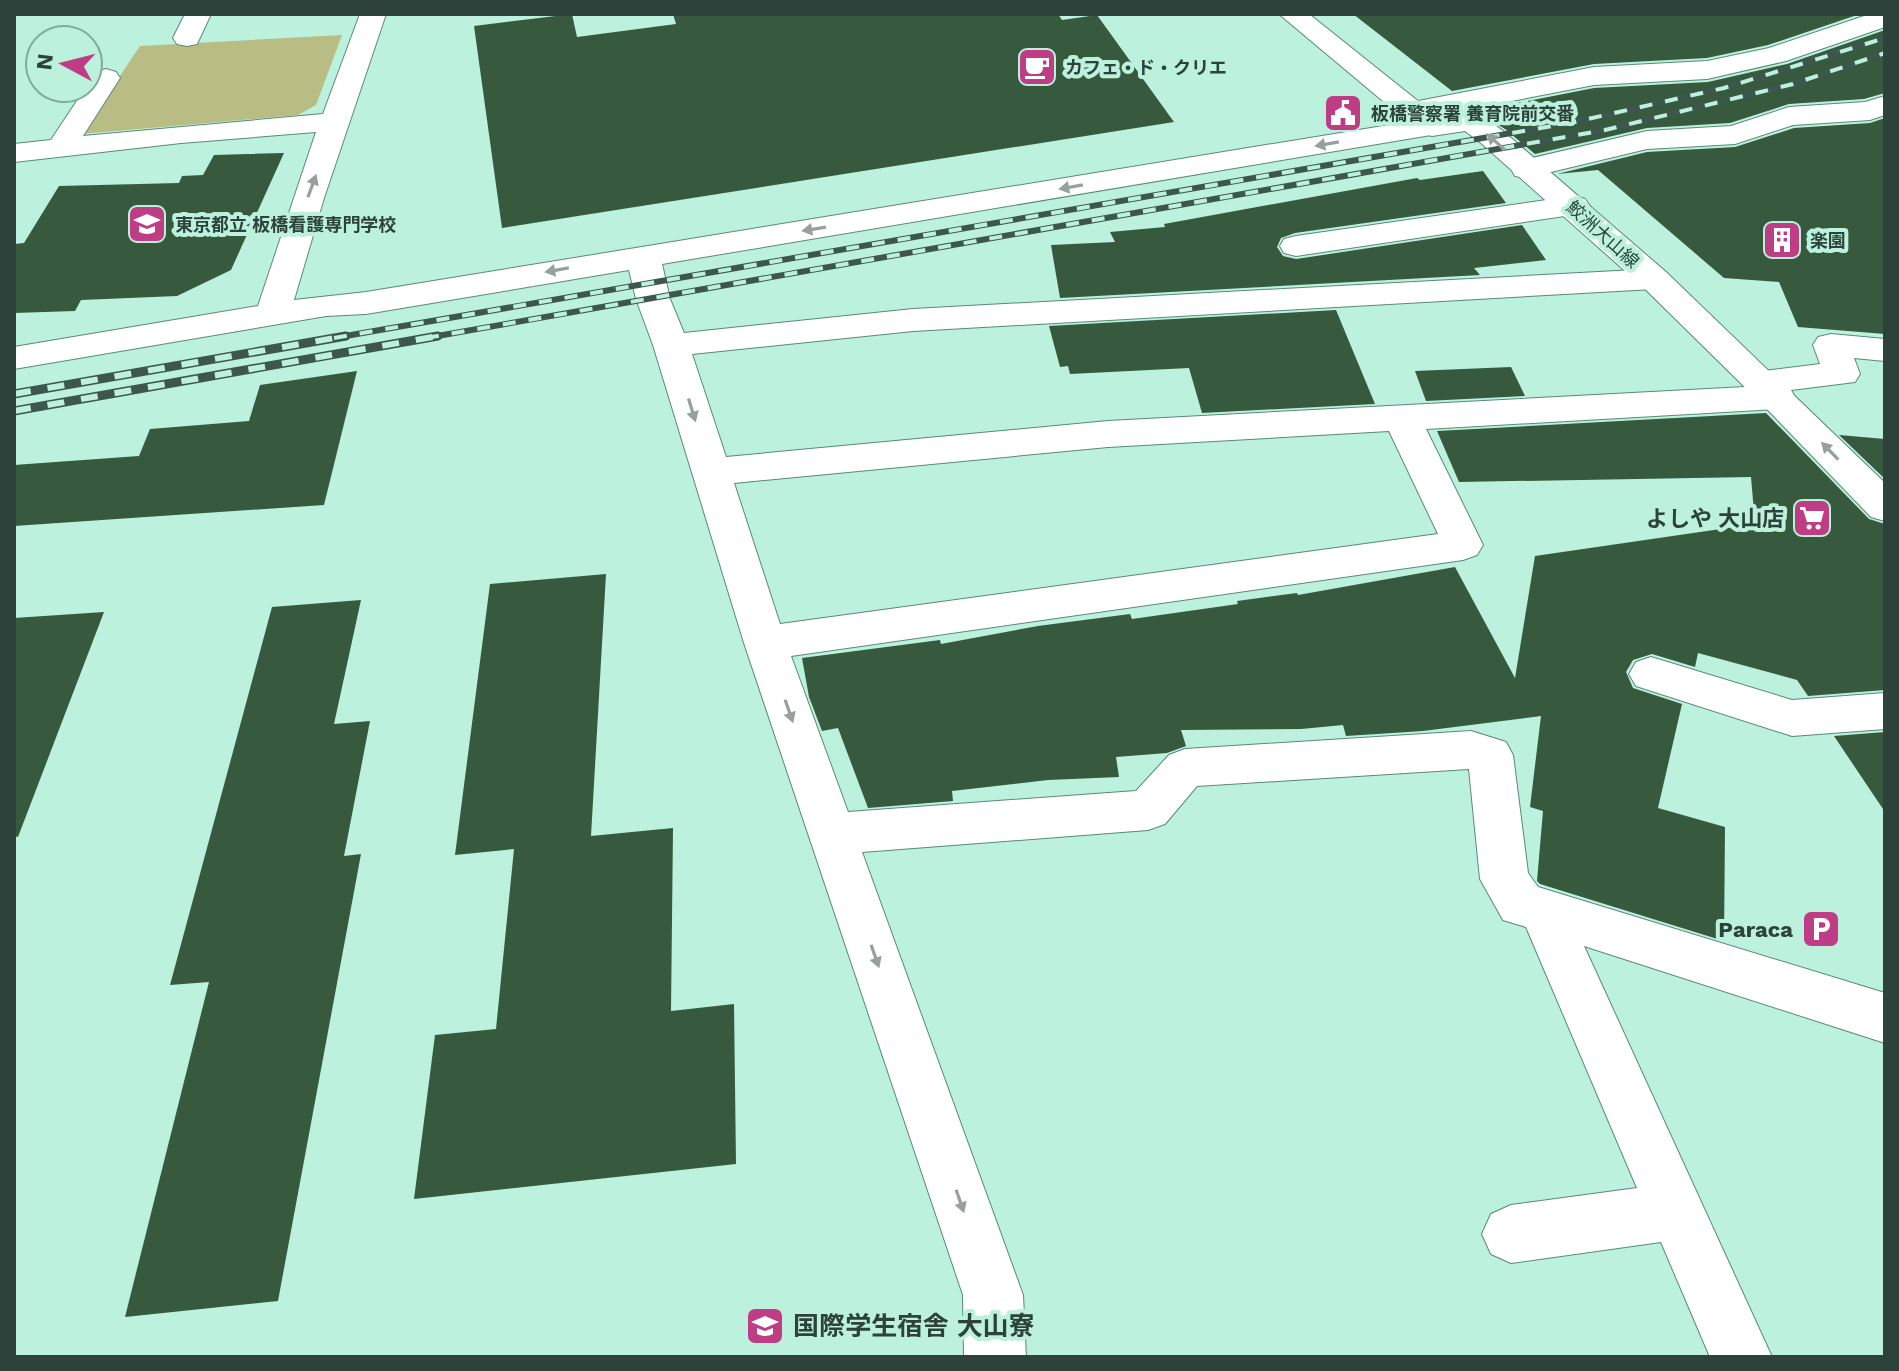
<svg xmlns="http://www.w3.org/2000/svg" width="1899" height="1371" font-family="'Work Sans','Noto Sans JP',sans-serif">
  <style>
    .green { fill: #babd83 }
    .building { fill: #375a3f }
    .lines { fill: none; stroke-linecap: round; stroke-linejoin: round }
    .minor-casing { stroke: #588a79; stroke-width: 2 }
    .major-casing { stroke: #588a79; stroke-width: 2 }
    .minor { fill: #fff; fill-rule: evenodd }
    .major { fill: #fff; fill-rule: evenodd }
    .rail-far1-casing { stroke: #3d574e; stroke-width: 6 }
    .rail-casing { stroke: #3d574e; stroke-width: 9 }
    .rail-far1 { stroke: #bbf1dd; stroke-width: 4; stroke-dasharray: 13; stroke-linecap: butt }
    .rail { stroke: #bbf1dd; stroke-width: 6; stroke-dasharray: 17; stroke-linecap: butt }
    .oneway { fill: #96a09c }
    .labels { text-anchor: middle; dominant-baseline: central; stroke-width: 8; stroke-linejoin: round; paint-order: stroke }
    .far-poi-label { font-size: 18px; font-weight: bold; fill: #2c423a; stroke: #bbf1dd; text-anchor: start }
    .far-street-label { font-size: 18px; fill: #2c423a; stroke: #bbf1dd }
    .poi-label { font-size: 22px; font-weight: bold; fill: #2c423a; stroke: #bbf1dd; text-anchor: end }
    .near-poi-label { font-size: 26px; font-weight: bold; fill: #2c423a; stroke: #bbf1dd; text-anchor: start }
  </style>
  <rect width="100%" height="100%" fill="#bbf1dd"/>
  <path class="green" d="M342 35 316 105 298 115 81 134 140 46Z"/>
  <path class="building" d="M572 14 577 37 676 24 673 14H1058L1062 20 1097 15 1174 122 502 228 474 26Z
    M1353 14H1860L1768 45 1707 58 1594 64 1452 91Z
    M1885 30V93L1864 99 1789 104 1730 123 1647 128 1535 154 1505 129 1477 111 1594 88 1708 82 1787 64Z
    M1885 118V334L1798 327 1779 282 1724 278 1598 170 1557 174 1647 152 1735 147 1794 128 1870 123Z
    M284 153 231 270 177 296 81 300 75 311 14 313V244L24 243 59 186 179 183 182 176 203 175 214 155Z
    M1483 171 1506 203 1295 233 1281 238 1277 247 1283 256 1296 259 1522 225 1546 260 1474 268 1480 275 1060 298 1051 245 1115 242 1110 232 1165 227 1164 224 1417 178 1420 180Z
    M1336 310 1375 404 1202 413 1189 368 1070 374 1068 366 1060 367 1049 326Z
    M1511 367 1525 396 1426 401 1415 371Z
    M357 371 324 505 14 526V465L139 456 150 429 249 421 260 385Z
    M1766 413 1869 519 1885 524V690L1808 696 1797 680 1698 653 1695 667 1652 654 1633 660 1626 672 1633 688 1682 704 1658 808 1725 827 1724 941 1540 884 1537 881 1543 811 1530 807 1541 716 1423 731 1346 736 1343 725 1301 729 1181 730 1186 746 1167 753 1116 757 1119 777 1048 780 952 791 953 801 868 808 838 728 822 731 809 697 802 658 940 640 941 644 1038 626 1130 614 1132 619 1238 604 1237 601 1297 593 1298 595 1455 567 1515 678 1535 556 1755 524 1751 477 1459 482 1437 431Z
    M1839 435 1885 439V479Z
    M606 574 591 836 673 828 671 1011 734 1004 736 1164 414 1199 435 1035 496 1029 514 849 455 855 490 584Z
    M361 600 334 724 370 721 344 856 361 854 278 1301 125 1317 209 982 170 985 272 607Z
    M104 612 18 837 14 836V618Z
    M1885 732V812L1834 736Z"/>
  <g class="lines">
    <defs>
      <path id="minor" d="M185 14H211L197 44 187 46 177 44 173 38Z
        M360 14H386L324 198 294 300 366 292 1432 118 1443 121 1447 127 1443 133 662 264 670 299 684 333 913 309 1654 269 1666 272 1671 279 1666 286 1654 289 913 331 692 354 726 457 1108 421 1745 387 1742 381 1747 373 1820 364 1813 345 1818 337 1831 334 1885 339V361L1854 358 1860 374 1855 382 1791 390 1795 397 1790 406 1777 409 1426 429 1483 545 1477 555 1463 560 791 656 848 812 1136 791 1169 755 1185 749 1471 731 1506 742 1513 755 1528 873 1538 887 1885 993V1043L1584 946 1772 1357H1710L1661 1242 1511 1263 1491 1254 1482 1234 1491 1214 1511 1205 1637 1188 1526 927 1503 920 1480 879 1469 769 1197 786 1165 824 1148 830 862 852 1023 1295 1026 1357H964L963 1295 744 643 653 345 636 299 629 270 366 314 326 316 14 369V347L258 306 316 132 181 143 14 162V144L51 140 96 72 106 69 116 72 120 78 83 136 323 114ZM1389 431 1438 534 780 624 734 483 1108 447Z
        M1870 14H1885V27L1786 61 1707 79 1594 85 1413 120 1403 117 1398 111 1403 105 1413 102 1594 67 1707 61 1769 48Z
        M1885 96V115L1870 120 1793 125 1735 144 1647 149 1526 178 1515 176 1511 169 1515 162 1647 131 1731 126 1789 107 1865 102Z
        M1574 196 1585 199 1590 206 1585 213 1296 256 1284 253 1280 246 1284 239 1296 236Z
        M1651 657 1792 700 1885 693V729L1792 736 1636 686 1629 674 1636 662Z"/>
      <path id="major" d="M1279 14H1309L1438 117C1471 112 1476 110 1503 131L1666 272 1885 483V521L1871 517 1764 406 1642 286 1481 143 1465 131 1432 136 1421 133Z"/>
    </defs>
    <use href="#minor" class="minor-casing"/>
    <use href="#major" class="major-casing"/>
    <use href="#minor" class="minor"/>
    <use href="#major" class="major"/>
    <defs>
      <path id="rail-far1" d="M334 338 1575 122 1724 88 1885 38
        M426 338 1605 130 1793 84 1885 53"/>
      <path id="rail" d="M14 394 346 336
        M14 411 438 336"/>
    </defs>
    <use href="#rail-far1" class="rail-far1-casing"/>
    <use href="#rail" class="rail-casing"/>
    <use href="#rail-far1" class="rail-far1"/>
    <use href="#rail" class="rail"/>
  </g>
  <defs><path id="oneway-solid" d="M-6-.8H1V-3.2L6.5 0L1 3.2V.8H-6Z" transform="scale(2)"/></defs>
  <g class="oneway">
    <use href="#oneway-solid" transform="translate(1496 142) rotate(-138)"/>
    <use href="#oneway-solid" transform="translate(1327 144) rotate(170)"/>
    <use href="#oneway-solid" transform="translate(312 186) rotate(-70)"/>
    <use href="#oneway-solid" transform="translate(1071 187) rotate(170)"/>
    <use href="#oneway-solid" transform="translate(814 229) rotate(171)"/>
    <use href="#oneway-solid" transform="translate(557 270) rotate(170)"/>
    <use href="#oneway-solid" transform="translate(692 410) rotate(73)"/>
    <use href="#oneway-solid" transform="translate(1830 451) rotate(-134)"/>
    <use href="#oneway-solid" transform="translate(789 711) rotate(71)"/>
    <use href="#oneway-solid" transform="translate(875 956) rotate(71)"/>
    <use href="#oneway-solid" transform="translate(960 1201) rotate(71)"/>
  </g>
  <defs>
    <symbol id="cafe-square" viewBox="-11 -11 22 22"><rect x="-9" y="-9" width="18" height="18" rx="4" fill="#bf3d85" stroke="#bbf1dd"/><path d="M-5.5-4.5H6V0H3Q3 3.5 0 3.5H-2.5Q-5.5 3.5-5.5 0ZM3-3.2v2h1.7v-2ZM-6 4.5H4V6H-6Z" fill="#fff"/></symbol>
    <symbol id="civic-square" viewBox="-11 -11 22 22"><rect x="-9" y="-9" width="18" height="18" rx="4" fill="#bf3d85" stroke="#bbf1dd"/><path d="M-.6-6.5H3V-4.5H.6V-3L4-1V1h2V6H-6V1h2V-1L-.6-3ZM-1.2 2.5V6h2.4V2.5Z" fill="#fff"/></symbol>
    <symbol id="university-square" viewBox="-11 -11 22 22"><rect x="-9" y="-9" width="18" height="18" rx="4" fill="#bf3d85" stroke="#bbf1dd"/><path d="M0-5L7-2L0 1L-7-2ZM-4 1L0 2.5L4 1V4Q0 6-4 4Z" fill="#fff"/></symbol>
    <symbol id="building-square" viewBox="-11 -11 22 22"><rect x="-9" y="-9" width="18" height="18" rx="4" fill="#bf3d85" stroke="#bbf1dd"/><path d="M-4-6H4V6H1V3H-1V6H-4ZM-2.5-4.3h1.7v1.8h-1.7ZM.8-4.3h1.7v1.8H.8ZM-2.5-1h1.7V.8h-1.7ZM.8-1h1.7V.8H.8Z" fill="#fff"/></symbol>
    <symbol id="supermarket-square" viewBox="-11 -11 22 22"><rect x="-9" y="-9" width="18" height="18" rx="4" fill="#bf3d85" stroke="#bbf1dd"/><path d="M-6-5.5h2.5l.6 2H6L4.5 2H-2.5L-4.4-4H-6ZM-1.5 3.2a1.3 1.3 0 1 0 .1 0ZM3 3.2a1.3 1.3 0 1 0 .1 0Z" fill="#fff"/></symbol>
    <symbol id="parking-square" viewBox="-11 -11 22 22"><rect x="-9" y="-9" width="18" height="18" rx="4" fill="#bf3d85" stroke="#bbf1dd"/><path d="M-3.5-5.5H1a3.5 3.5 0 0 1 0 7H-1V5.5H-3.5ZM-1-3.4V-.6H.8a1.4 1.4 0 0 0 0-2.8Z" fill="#fff"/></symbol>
  </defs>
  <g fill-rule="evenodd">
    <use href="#cafe-square" x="1015" y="45" width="44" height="44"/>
    <use href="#civic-square" x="1321" y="91" width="44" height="44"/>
    <use href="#university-square" x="125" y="202" width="44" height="44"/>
    <use href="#building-square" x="1760" y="218" width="44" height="44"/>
    <use href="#supermarket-square" x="1790" y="496" width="44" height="44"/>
    <use href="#parking-square" x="1799" y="907" width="44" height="44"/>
    <use href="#university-square" x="743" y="1304" width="44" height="44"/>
  </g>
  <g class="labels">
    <g class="far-poi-label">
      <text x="1065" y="67">カフェ・ド・クリエ</text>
      <text x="1371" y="113">板橋警察署 養育院前交番</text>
      <text x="175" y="224">東京都立 板橋看護専門学校</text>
      <text x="1810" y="240">楽園</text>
    </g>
    <g class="far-street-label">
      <text transform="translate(1603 234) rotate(42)">鮫洲大山線</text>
    </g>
    <g class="poi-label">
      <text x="1784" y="518">よしや 大山店</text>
      <text x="1793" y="929">Paraca</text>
    </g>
    <g class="near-poi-label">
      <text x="793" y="1326">国際学生宿舎 大山寮</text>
    </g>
  </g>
  <rect width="1899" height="1371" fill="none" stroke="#2c423a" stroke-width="32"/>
  <g transform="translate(64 64) rotate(277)"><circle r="38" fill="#bbf1dd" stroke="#82ab9c" stroke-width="2"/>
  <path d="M0-6L14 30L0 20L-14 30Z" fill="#bf3d85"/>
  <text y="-12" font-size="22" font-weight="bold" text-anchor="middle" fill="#2c423a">N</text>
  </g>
</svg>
